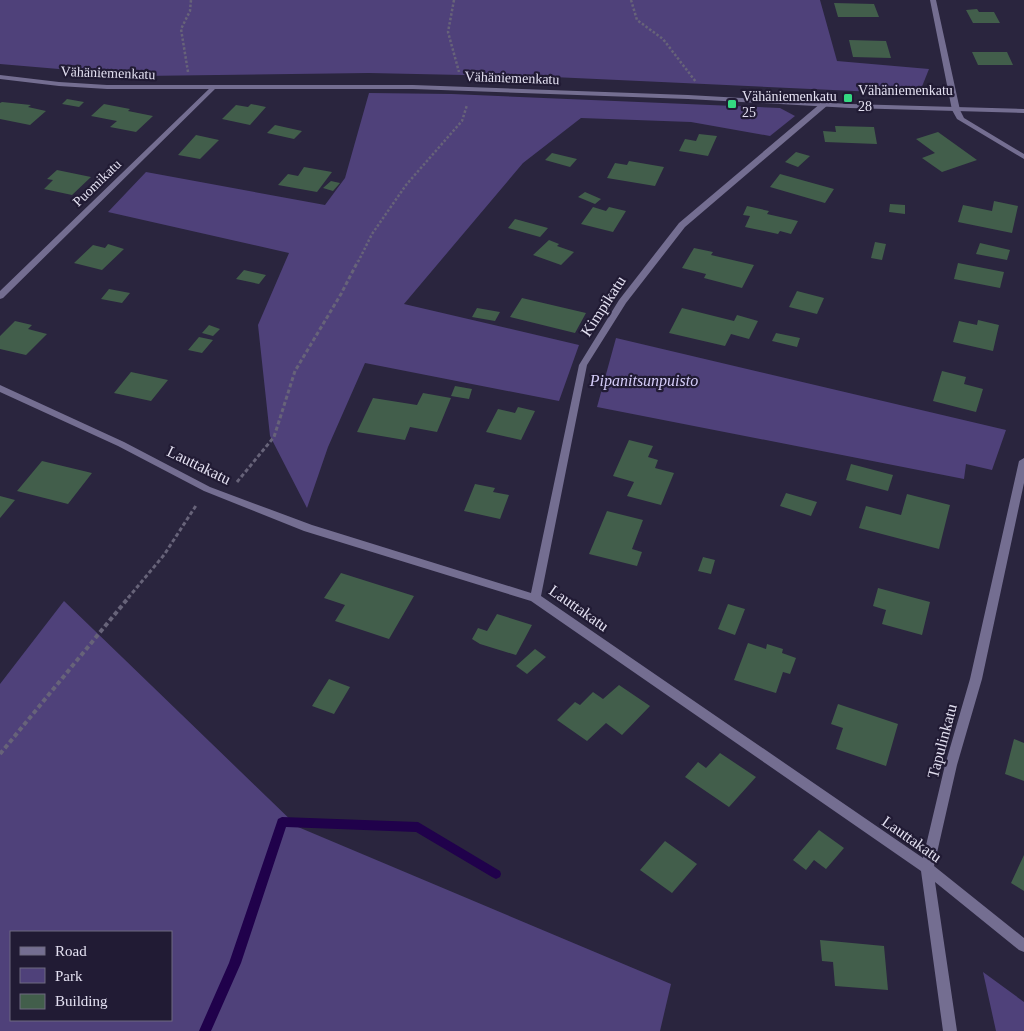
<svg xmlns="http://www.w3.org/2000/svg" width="1024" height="1031" font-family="'Times New Roman',serif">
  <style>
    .green { fill: #4f417a; fill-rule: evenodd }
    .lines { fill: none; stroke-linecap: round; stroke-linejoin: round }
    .stream { fill: #20014b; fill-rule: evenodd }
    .building { fill: #425e4b }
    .path-far2 { stroke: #676379; stroke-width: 2.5; stroke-dasharray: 2.5 2; stroke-linecap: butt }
    .path-far1 { stroke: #676379; stroke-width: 3; stroke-dasharray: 4 2.5; stroke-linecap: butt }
    .path { stroke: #676379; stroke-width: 4; stroke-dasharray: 4.5 3; stroke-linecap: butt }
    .minor { fill: #746e91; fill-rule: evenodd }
    .tertiary { fill: #746e91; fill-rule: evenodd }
    .poi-dot { fill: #34d881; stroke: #211b34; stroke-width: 2 }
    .labels { text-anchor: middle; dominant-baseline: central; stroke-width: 4.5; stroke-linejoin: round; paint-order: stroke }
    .far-street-label { font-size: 14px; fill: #e3e0f1; stroke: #211b34 }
    .far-poi-label { font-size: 14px; fill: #e3e0f1; stroke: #211b34; text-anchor: start }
    .street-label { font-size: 16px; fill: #e3e0f1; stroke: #211b34 }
    .park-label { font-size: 16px; font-style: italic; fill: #d4ccf8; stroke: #211b34 }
  </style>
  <rect width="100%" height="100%" fill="#2a253e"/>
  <path class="green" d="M0 0H820L837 61 929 69 919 94 553 77 369 73 141 76 0 64Z
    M369 93 452 94 780 108 795 116 770 136 691 122 581 118 523 163 404 304 579 345 559 401 365 363 328 447 307 508 270 436 258 325 289 253 108 212 146 172 325 205 345 178Z
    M616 338 1006 430 992 470 966 464 964 479 597 407Z
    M64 601 298 827 671 984 660 1031H0V684ZM11 932H171V1020H11Z
    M983 972 1024 1002V1031H996Z"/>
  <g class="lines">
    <path class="stream" d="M282 817 418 822 500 871 501 874 500 877 496 879 492 877 416 832 286 827 241 963 211 1031H199L229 963 277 822 278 819Z"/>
  </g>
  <path class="building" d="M834 3 874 4 879 17H838Z
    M977 9 979 12H994L1000 23H973L966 10Z
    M849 40 886 41 891 58 853 57Z
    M972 52H1007L1013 65H978Z
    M67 99 84 102 79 107 62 104Z
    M2 102 31 105 28 107 46 111 30 125 0 119V103Z
    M104 104 130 109 128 111 153 116 136 132 110 127 117 121 91 116Z
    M251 104 266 107 250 125 222 119 236 105 248 107Z
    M275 125 302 131 294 139 267 133Z
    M835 126 874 127 877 144 825 142 823 131 836 132Z
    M938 132 977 160 942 172 922 158 935 153 916 139Z
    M699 134 717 136 708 156 679 151 685 139 696 141Z
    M196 135 219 140 200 159 178 155Z
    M796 152 810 156 798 167 785 162Z
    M552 153 577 159 570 167 545 160Z
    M629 161 664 167 655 186 607 178 615 163 627 165Z
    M304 167 332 172 317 192 278 185 288 174 298 176Z
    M57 170 91 177 72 195 44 189 53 180 47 179Z
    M780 174 834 189 825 203 770 187Z
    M331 181 340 183 333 191 323 188Z
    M585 192 601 199 595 204 578 197Z
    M994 201 1018 206 1012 233 958 222 963 205 992 211Z
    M890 204 905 205V214L889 212Z
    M747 206 769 211 767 214 798 221 791 234 780 231 778 234 745 227 750 216 743 215Z
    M593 207 606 211 609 207 626 211 613 232 581 224Z
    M515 219 548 228 540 237 508 228Z
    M549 240 559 244 557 246 574 252 561 265 533 255Z
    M875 242 886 244 882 260 871 258Z
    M980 243 1010 250 1007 260 976 254Z
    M108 244 124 249 102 270 74 263 93 245 105 248Z
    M694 248 713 252 711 255 754 265 742 288 704 278 706 274 682 268Z
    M958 263 1004 272 1000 288 954 279Z
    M244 270 266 275 259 284 236 279Z
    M109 289 130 293 122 303 101 299Z
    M797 291 824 298 817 314 789 307Z
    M522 298 586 313 575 333 510 317Z
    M477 308 500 312 495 321 472 317Z
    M682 308 734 321 737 315 758 321 749 339 731 334 725 346 669 333Z
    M978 320 999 325 993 351 953 342 959 321 977 325Z
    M15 321 32 325 28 329 47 334 26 355 0 349V336Z
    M209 325 220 329 213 336 202 333Z
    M776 333 800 338 797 347 772 341Z
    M199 337 213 340 202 353 188 350Z
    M942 371 966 377 964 384 983 389 976 412 933 401Z
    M131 372 168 380 151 401 114 393Z
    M455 386 472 389 469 399 451 396Z
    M423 393 451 398 437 432 410 427 405 440 357 432 373 398 417 405Z
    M518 407 535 411 521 440 486 432 498 409 515 413Z
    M629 440 653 446 648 457 658 460 655 468 674 473 661 505 627 496 634 482 613 476Z
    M42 461 92 473 68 504 17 491Z
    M851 464 893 475 888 491 846 480Z
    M475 484 495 488 493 492 509 495 500 519 464 511Z
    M786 493 817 502 811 516 780 506Z
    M907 494 950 505 939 549 859 528 866 506 901 515Z
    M0 496 15 500 0 518Z
    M607 511 643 520 632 549 642 552 637 566 589 554Z
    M703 557 715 560 711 574 698 571Z
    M341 573 414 596 389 639 335 621 345 605 324 598Z
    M878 588 930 602 922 635 882 624 886 610 873 606Z
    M728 604 745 609 735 635 718 629Z
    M497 614 532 625 516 655 480 644 472 639 478 628 487 631Z
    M748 643 766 649 767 644 783 649 782 653 796 658 790 674 783 672 776 693 734 680Z
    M535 649 546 657 527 674 516 666Z
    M329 679 350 687 334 714 312 706Z
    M619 685 650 706 622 735 606 723 587 741 557 720 575 702 580 705 593 692 603 699Z
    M838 704 898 724 886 766 836 749 843 728 831 724Z
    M1014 739 1024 743V781L1005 774Z
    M720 753 756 777 729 807 685 777 698 762 706 768Z
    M819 830 844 848 826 869 814 860 806 870 793 860Z
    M665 841 697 864 672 893 640 870Z
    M1024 855V891L1011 883Z
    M820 940 884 946 888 990 835 986 833 962 822 961Z"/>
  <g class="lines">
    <path class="path-far2" d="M454 0 448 32 459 72
      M631 0 637 20 663 39 696 82
      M188 72 181 29 190 11 191 0
      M358 262 372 234 406 185 462 121 467 105"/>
    <path class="path-far1" d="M237 482 274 437 295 371 341 294 358 261
      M128 598 164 555 197 504"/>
    <path class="path" d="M0 754 129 597"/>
    <path class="minor" d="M930 0H936L960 110 964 118 1024 154V159L957 119 952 110Z
      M211 87 216 88 3 298 0 299V291Z
      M821 103 828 105 685 227 626 303 587 365 541 596 923 858 945 765 970 679 1019 461 1024 458V483L982 679 957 765 934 866 1024 938V952L1019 950 935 882 957 1031H943L921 871 531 601 304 531 204 491 118 446 0 392V385L124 442 210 487 312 525 531 593 579 365 619 300 679 223Z"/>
    <path class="tertiary" d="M0 75 59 82 107 85H413L688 95 850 104 1024 109V113L850 108 688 99 413 89H107L59 86 0 79Z"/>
  </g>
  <g class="poi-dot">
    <rect x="843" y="93" width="10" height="10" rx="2.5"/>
    <rect x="727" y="99" width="10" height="10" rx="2.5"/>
  </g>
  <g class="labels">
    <g class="far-street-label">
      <text transform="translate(108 73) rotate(2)">Vähäniemenkatu</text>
      <text transform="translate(512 78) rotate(2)">Vähäniemenkatu</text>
      <text transform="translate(97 183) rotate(-44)">Puomikatu</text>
    </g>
    <g class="far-poi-label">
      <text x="858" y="90">Vähäniemenkatu<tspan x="858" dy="16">28</tspan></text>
      <text x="742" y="96">Vähäniemenkatu<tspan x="742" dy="16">25</tspan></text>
    </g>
    <g class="street-label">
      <text transform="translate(603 306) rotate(-57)">Kimpikatu</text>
      <text transform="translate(199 465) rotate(26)">Lauttakatu</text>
      <text transform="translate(579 608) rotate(35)">Lauttakatu</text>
      <text transform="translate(942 741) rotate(-75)">Tapulinkatu</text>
      <text transform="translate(912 839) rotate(35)">Lauttakatu</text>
    </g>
    <g class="park-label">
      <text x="644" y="380">Pipanitsunpuisto</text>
    </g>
  </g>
  <rect x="10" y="931" width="162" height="90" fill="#211b34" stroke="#6f6a80"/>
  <rect x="20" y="947" width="25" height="8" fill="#746e91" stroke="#6f6a80"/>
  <text x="55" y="956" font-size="15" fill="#e3e0f1">Road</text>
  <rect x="20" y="968" width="25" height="15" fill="#4f417a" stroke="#6f6a80"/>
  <text x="55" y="981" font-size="15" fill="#e3e0f1">Park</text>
  <rect x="20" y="994" width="25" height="15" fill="#425e4b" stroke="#6f6a80"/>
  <text x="55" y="1006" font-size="15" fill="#e3e0f1">Building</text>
</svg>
